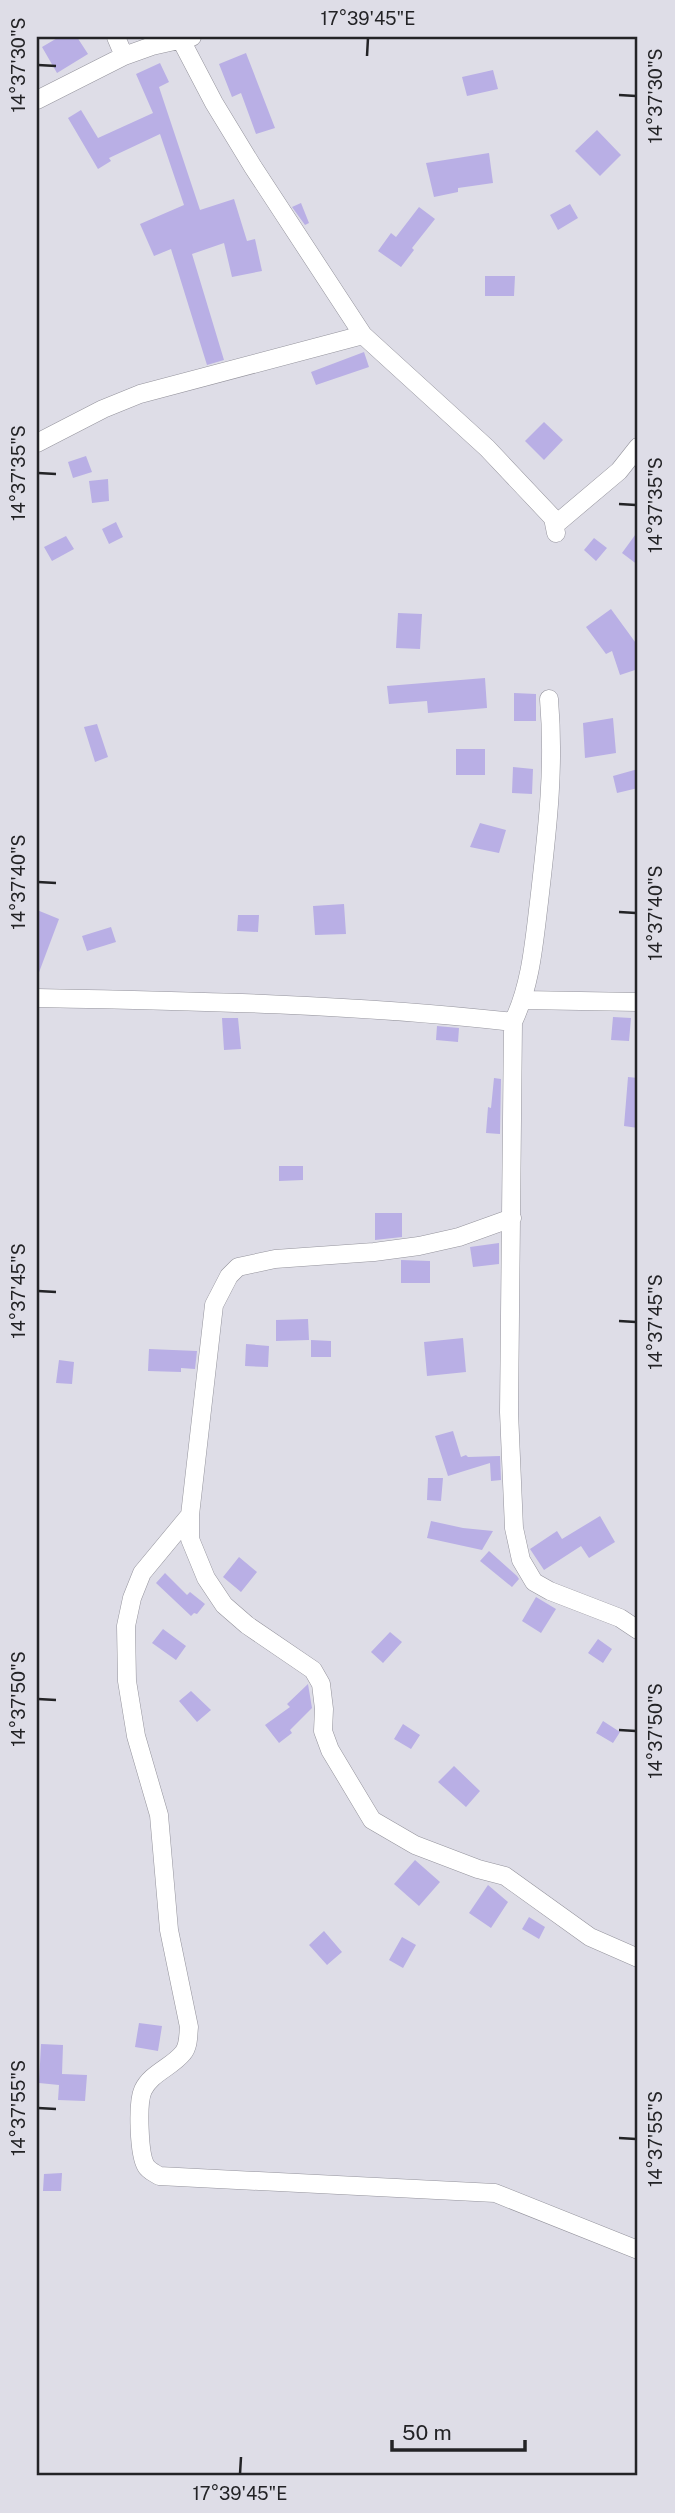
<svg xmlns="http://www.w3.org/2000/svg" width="675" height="2513" font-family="'Public Sans',sans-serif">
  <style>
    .building { fill: #b9afe5 }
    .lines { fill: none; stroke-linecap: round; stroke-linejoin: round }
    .minor-casing { stroke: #94939c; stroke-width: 19 }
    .minor { stroke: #fff; stroke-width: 18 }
    .ticks { fill: none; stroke: #232326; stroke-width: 2.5 }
    .neatline { fill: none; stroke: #232326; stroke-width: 2.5 }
    .ticks-label { font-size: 18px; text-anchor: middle; fill: #232326 }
  </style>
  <rect width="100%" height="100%" fill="#dedde7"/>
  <path class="building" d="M59 37H77L88 54 57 73 42 47Z
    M246 53 275 128 256 134 241 93 232 97 219 64Z
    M160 63 169 82 159 87 200 210 234 199 247 241 255 239 262 271 232 277 224 243 192 254 224 360 207 365 171 249 154 256 140 224 184 205 160 134 109 158 111 161 98 169 68 118 81 110 98 138 153 113 136 74Z
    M493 70 498 89 467 96 462 77Z
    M597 130 621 155 600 176 575 151Z
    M489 153 493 183 458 188V192L434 197 426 163Z
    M301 203 309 223 305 225 292 207Z
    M570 204 578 218 558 230 550 215Z
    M419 207 435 219 412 248 414 250 401 267 378 251 391 233 396 237Z
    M485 276H515L514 296H485Z
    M364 352 369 367 316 385 311 372Z
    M544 422 563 440 544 460 525 441Z
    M86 456 92 472 73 478 68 462Z
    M108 479 109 501 92 503 89 481Z
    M116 522 123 537 109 544 102 529Z
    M638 531V565L622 553Z
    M66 536 74 549 52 561 44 547Z
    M594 538 607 548 596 561 584 550Z
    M611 609 638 646V669L620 675 612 651 606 654 586 627Z
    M398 613 422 614 420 649 396 648Z
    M485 678 487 708 428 713 427 701 389 704 387 686Z
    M514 693 536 694V721H514Z
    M613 718 616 753 585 758 583 723Z
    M97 724 108 757 95 762 84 727Z
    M456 749H485V775H456Z
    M513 767 533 769 532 794 512 793Z
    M638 769V788L617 793 613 776Z
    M480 823 506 830 499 853 470 847Z
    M344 904 346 934 315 935 313 906Z
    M37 910 59 919 38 975H37Z
    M238 915H259L258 932 237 931Z
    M111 927 116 942 87 951 82 936Z
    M613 1017 631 1018 629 1041 611 1040Z
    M222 1018H238L241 1049 224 1050Z
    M437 1026 459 1028 458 1042 436 1040Z
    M628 1077 638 1078V1128L624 1126Z
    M494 1078 501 1079 500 1134 486 1133 488 1107 491 1108Z
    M279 1166H303V1180L279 1181Z
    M375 1213H402V1237L375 1240Z
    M499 1243V1264L473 1267 470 1247Z
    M401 1260 430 1261V1283H401Z
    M308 1319 309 1340 276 1341V1320Z
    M463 1338 466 1372 427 1376 424 1342Z
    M311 1340 331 1341V1357H311Z
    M246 1344 269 1346 268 1367 245 1366Z
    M149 1349 197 1351 195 1369 181 1368V1372L148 1371Z
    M59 1360 74 1362 72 1384 56 1383Z
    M453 1431 461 1457 466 1455 468 1457 500 1456 501 1480 491 1481 490 1463 448 1476 435 1436Z
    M428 1478H443L441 1501 427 1500Z
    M600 1516 615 1542 589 1558 581 1546 544 1570 530 1549 557 1531 562 1539Z
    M431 1521 463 1528 493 1531 482 1550 427 1538Z
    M489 1551 517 1576 519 1579 512 1587 480 1561Z
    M239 1557 257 1572 241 1592 223 1577Z
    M165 1573 187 1595 190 1592 205 1604 197 1614 194 1613 191 1616 156 1583Z
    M536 1597 556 1609 541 1633 522 1621Z
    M163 1629 186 1646 176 1660 152 1643Z
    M390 1632 402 1642 383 1663 371 1652Z
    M598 1639 612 1649 603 1663 588 1653Z
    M308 1684 312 1708 290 1730 292 1733 279 1743 265 1725 290 1707 287 1704Z
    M191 1691 211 1710 197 1722 179 1701Z
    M603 1721 620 1732 613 1743 596 1733Z
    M403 1724 420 1735 411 1749 394 1739Z
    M454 1766 480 1791 466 1807 438 1782Z
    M415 1860 440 1882 419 1906 394 1884Z
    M488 1885 508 1902 491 1928 469 1913Z
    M529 1917 545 1927 539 1939 522 1929Z
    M324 1931 342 1952 327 1965 309 1945Z
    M402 1937 416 1945 403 1968 389 1960Z
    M139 2023 162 2026 158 2051 135 2047Z
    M41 2044 63 2045 62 2074 87 2075 85 2101 58 2100 59 2085 39 2083Z
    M62 2173 61 2191H43L44 2174Z"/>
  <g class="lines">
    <defs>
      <path id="minor" d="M116 37 124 56
        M181 40 214 103 253 167 363 335 487 448 553 518 556 533
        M37 100 124 56 152 46 192 37
        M37 443 103 409 140 394 363 335
        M555 525 619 471 638 447
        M549 699C555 770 547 832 539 902 534 942 531 985 513 1022L509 1412 514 1528 521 1560 534 1582 550 1591 620 1618 638 1630
        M37 998C196 1001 355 1004 513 1022
        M523 1000 638 1002
        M512 1218 459 1237 419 1246 374 1252 275 1259 238 1267 229 1276 214 1305 190 1515V1539L206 1578 224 1605 247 1625 313 1670 321 1684 324 1709 323 1731 330 1750 372 1820 415 1845 478 1869 505 1876 590 1937 638 1958
        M190 1515 142 1573 132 1598 126 1626 127 1681 136 1736 159 1815 169 1930 189 2027C188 2035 189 2046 183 2053 172 2067 151 2073 143 2090 137 2103 139 2155 146 2166 149 2171 155 2173 159 2176L495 2193 638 2250"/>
    </defs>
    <use href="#minor" class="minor-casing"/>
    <use href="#minor" class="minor"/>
  </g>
  <path class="ticks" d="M367 56 368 38M38 65 56 66M619 95 636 96M38 473 56 474M619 504 636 505M38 882 56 883M619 912 636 913M38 1291 56 1292M619 1321 636 1322M38 1699 56 1700M619 1730 636 1731M38 2108 56 2109M619 2138 636 2139M240 2474 241 2457"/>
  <rect width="675" height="2513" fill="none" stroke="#dedde7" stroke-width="77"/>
  <path d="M392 2440v10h133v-10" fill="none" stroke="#232326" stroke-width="3.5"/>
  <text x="402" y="2440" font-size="21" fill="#232326" stroke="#dedde7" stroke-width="5" paint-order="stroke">50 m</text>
  <rect x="38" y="38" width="598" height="2436" class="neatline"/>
  <g class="ticks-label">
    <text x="368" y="25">17°39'45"E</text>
    <text transform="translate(19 65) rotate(-90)" y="6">14°37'30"S</text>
    <text transform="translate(656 96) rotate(-90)" y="6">14°37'30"S</text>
    <text transform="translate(19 473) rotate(-90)" y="6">14°37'35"S</text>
    <text transform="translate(656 505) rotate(-90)" y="6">14°37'35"S</text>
    <text transform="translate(19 882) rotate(-90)" y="6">14°37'40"S</text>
    <text transform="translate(656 913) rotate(-90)" y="6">14°37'40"S</text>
    <text transform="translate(19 1291) rotate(-90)" y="6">14°37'45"S</text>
    <text transform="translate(656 1322) rotate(-90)" y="6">14°37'45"S</text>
    <text transform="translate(19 1699) rotate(-90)" y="6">14°37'50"S</text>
    <text transform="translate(656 1731) rotate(-90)" y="6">14°37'50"S</text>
    <text transform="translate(19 2108) rotate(-90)" y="6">14°37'55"S</text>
    <text transform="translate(656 2139) rotate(-90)" y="6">14°37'55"S</text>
    <text x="240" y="2500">17°39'45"E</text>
  </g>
</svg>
